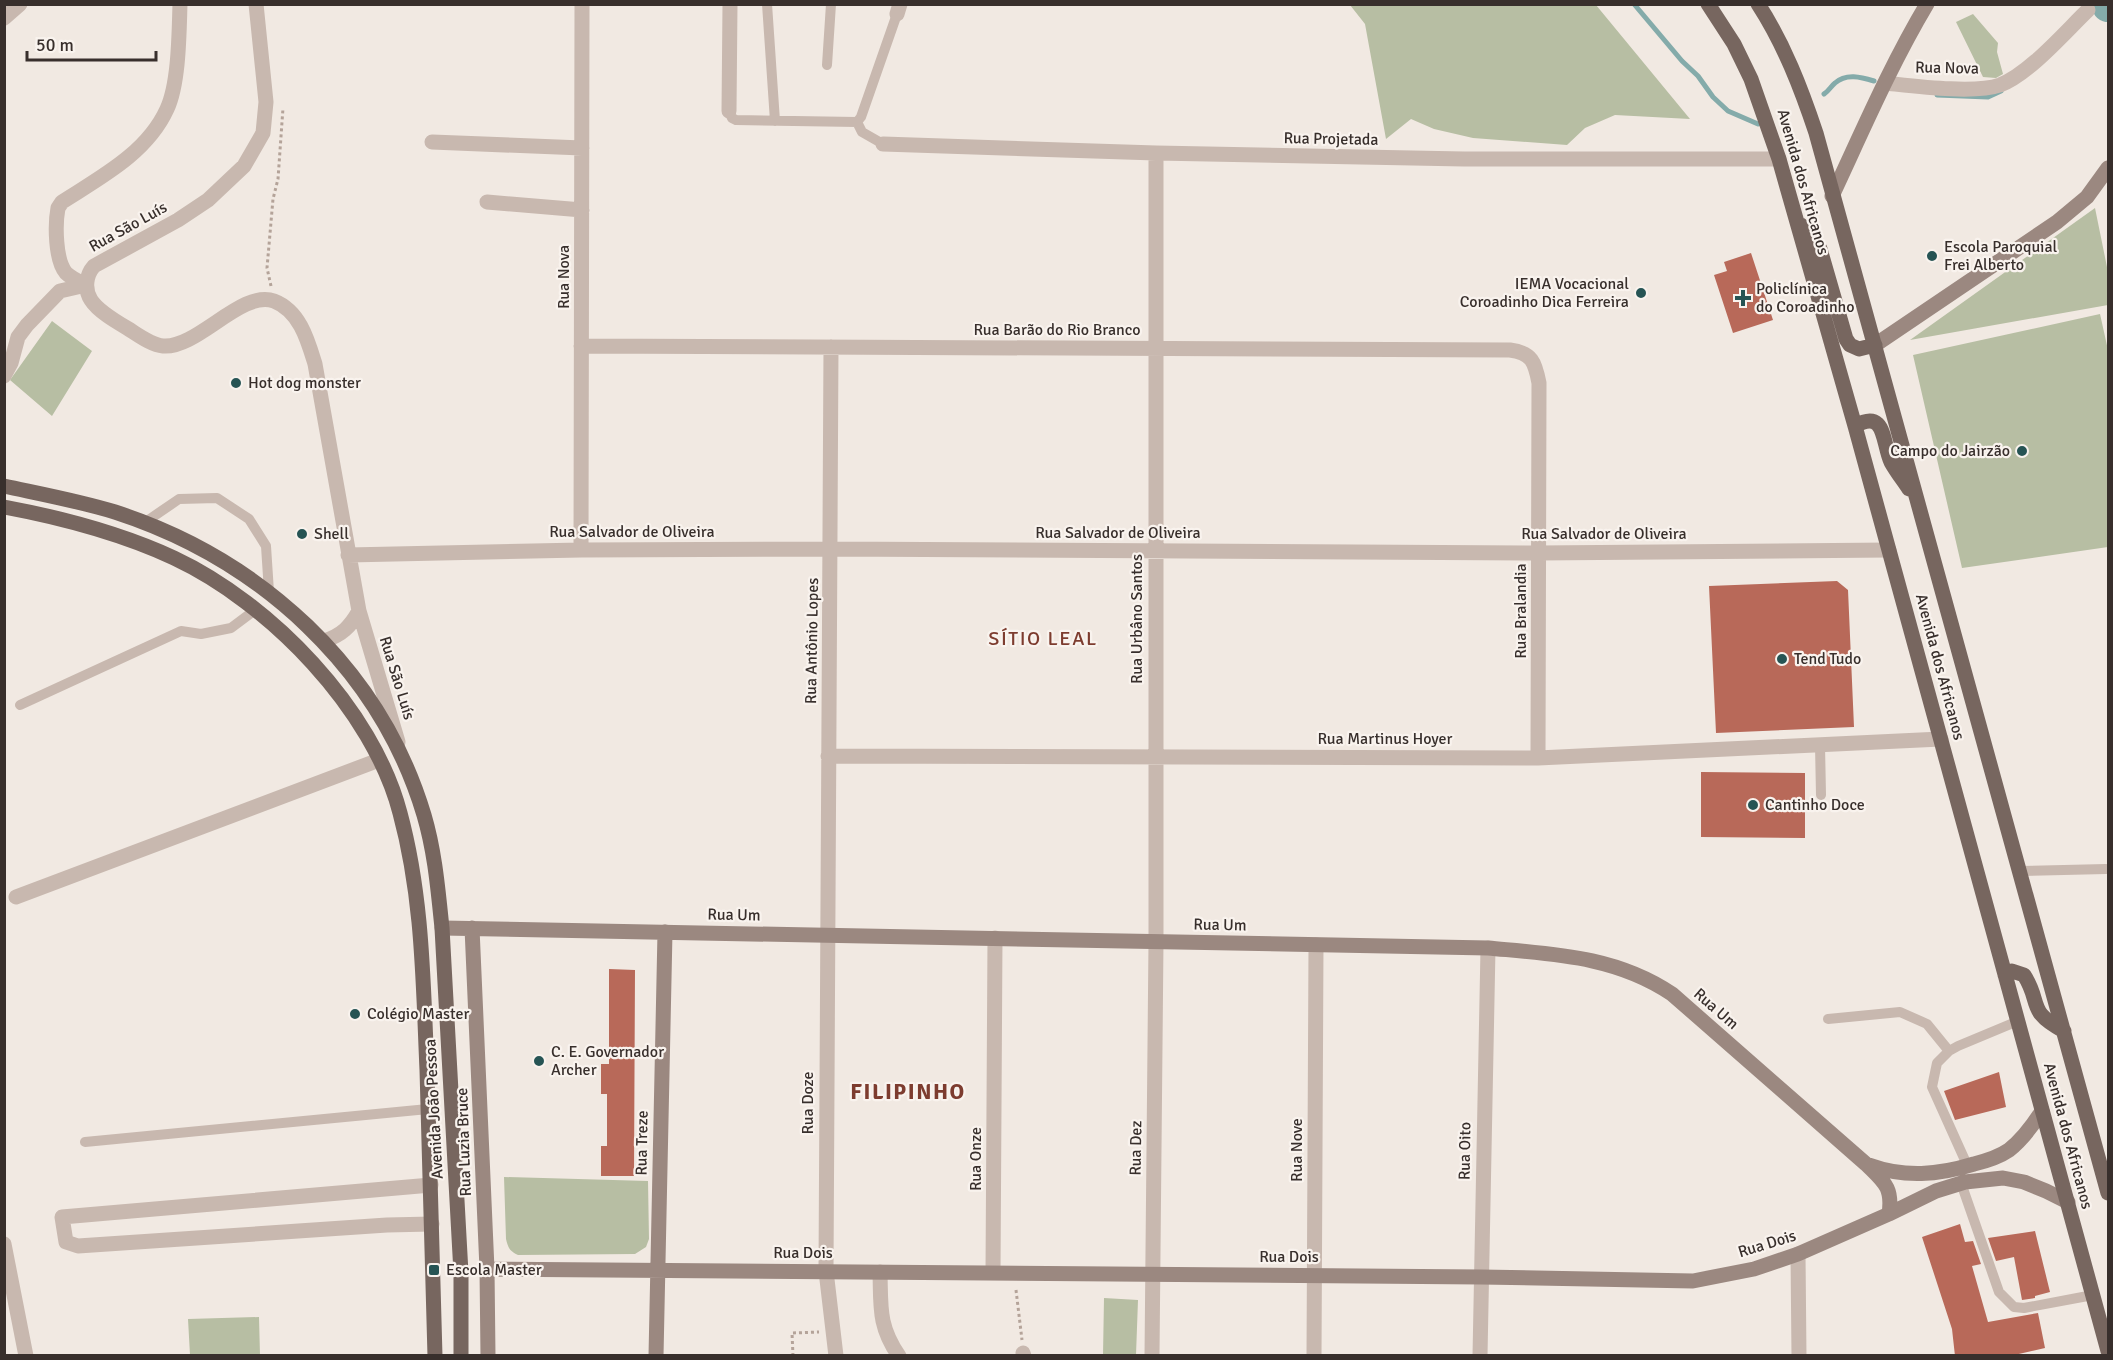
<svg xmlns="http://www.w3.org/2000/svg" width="2113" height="1360" font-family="Signika,sans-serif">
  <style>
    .green { fill: #b7bea3 }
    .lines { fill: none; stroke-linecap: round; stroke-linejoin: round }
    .stream { stroke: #84abaa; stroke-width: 5 }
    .river { stroke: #84abaa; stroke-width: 32 }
    .building { fill: #b86959 }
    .path { stroke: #b4a399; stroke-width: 3; stroke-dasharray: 3 3; stroke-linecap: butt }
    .lane { stroke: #c8b8af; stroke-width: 10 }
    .street { stroke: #c8b8af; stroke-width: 15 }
    .secondary { stroke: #9b8880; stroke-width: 15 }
    .primary { stroke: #77665f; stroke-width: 15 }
    .poi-dot { fill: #265454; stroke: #f9f3ee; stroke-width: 2 }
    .labels { text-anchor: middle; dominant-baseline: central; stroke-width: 4.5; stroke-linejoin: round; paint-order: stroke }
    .street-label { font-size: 16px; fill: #382f2c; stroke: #f9f3ee }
    .poi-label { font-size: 16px; fill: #382f2c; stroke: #f9f3ee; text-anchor: start }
    .quarter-label { font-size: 20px; letter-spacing: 1.5px; fill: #7d3c2f; stroke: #f9f3ee }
    .district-label { font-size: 22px; font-weight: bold; letter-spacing: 1.5px; fill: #7d3c2f; stroke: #f9f3ee }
  </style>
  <rect width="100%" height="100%" fill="#f1e9e2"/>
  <path class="green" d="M1350 5H1596L1690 119 1615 115 1585 128 1567 145 1473 138 1434 129 1411 119 1386 139 1365 24Z
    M1973 14 1998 43 1997 52 2003 74 1996 78 1983 77 1956 22Z
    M2095 208 2108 272V305L1910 340Z
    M2100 314 2108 350V547L1962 568 1913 355Z
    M52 321 92 351 52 416 10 380Z
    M504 1177 648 1181 649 1239 646 1247 635 1254 518 1255C509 1251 508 1247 506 1239Z
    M1104 1298 1138 1300 1136 1355H1103Z
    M259 1317 260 1355H190L188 1319Z"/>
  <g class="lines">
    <path class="stream" d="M1634 4 1682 61 1698 76 1713 97 1728 111 1758 124
      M2091 12 2099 4
      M1824 94C1829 91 1831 86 1835 83 1846 73 1861 77 1874 81
      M1937 95 1988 97 2001 91"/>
    <path class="river" d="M2107 4 2108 6"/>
  </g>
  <path class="building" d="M1751 253 1773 320 1733 333 1714 275 1727 271 1724 262Z
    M1837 581 1848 590 1854 727 1716 733 1709 586Z
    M1701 772 1805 773V838L1701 837Z
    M609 969 635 970 634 1176H601V1146H607V1094H601V1064H609Z
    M1999 1072 2006 1107 1955 1120 1944 1091Z
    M1960 1224 1965 1242 1973 1241 1981 1264 1972 1266 1988 1322 2038 1313 2045 1348 2010 1356H1955L1952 1329 1922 1237Z
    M2035 1231 2050 1292 2035 1296V1298L2022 1300 2014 1257 1996 1261 1988 1238Z"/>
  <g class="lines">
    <path class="path" d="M271 286 267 268 273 199 278 179 283 108
      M1016 1290 1022 1340
      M793 1356 792 1333 819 1332"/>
    <path class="lane" d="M767 4 775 121
      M827 65 831 4
      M729 111 732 118 736 120 857 122 861 117 897 14
      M857 122 862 132 883 144
      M144 523 179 499 217 498 249 519 266 546 269 592
      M20 705 181 631 201 634 231 628 255 610
      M1820 745 1821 795
      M2019 871 2106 869
      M1828 1019 1900 1012 1927 1024 1949 1051
      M85 1142 428 1109
      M1968 1167 1932 1087 1937 1063 1949 1051 1958 1046 2018 1021
      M1961 1183 1999 1292 2014 1307 2024 1308 2093 1295"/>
    <path class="street" d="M256 4 266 102 263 133 244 166 208 200 178 220 94 266C86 275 84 289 91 300 98 311 115 321 127 328 137 334 151 345 163 346 197 349 242 289 274 301 300 311 308 341 315 364L359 611 398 742
      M897 14 900 4
      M4 18 20 4
      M1885 83C1914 86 1974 94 2000 85 2029 74 2065 32 2088 10
      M729 111 730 4
      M432 142 582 148
      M883 144 1156 153 1464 159H1779
      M487 202 582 210
      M86 285C80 282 71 278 66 273 55 260 55 224 58 208L62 202C101 177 147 153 167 109 179 83 179 34 180 4
      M581 346 1510 350C1532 353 1535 362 1539 383L1538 758
      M831 347 826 1271 836 1356
      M4 376 11 363 18 337 27 325 60 291 86 285
      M581 550 582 4
      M348 555 581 550 831 549 1539 553 1889 550
      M324 641C342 635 350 627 359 611
      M828 756 1538 758 1941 739
      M16 897 379 760
      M431 1185 62 1217 66 1242 78 1246 387 1225 432 1224
      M4 1244 26 1356
      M1798 1254 1799 1356
      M880 1272C881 1306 878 1326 899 1356
      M993 1272 995 938
      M1023 1353 1024 1356
      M1152 1356 1156 942V153
      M1314 1356 1316 945
      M1480 1356 1488 948"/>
    <path class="secondary" d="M1832 196C1862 132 1890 66 1927 4
      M1875 345 2057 222 2087 197 2108 168
      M442 928 1488 948C1553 954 1616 956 1672 994L1866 1164C1884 1182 1893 1187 1889 1214
      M472 928 487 1269 488 1356
      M1869 1165C1905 1178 1938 1175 1974 1164 1986 1161 1999 1157 2009 1150 2023 1139 2033 1125 2042 1111
      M487 1269 1481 1277 1693 1281 1754 1269 1798 1254 1889 1214 1936 1191 1965 1182 2003 1178 2024 1182 2046 1191 2068 1202
      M656 1356 665 932"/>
    <path class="primary" d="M1708 4 1734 44 1751 79 1779 159 1855 426 2108 1351
      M1758 4C1784 44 1801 88 1816 133L2108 1193
      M1801 225 1820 249 1846 339 1850 345 1859 349 1875 345
      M1855 426C1886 408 1882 442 1891 462 1896 471 1903 480 1909 489
      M4 486C41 494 79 501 115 512 260 559 380 668 424 815 435 852 438 890 442 928L461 1273V1356
      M4 507C63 518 120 533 174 558 270 603 373 709 400 813 423 898 423 983 427 1070 430 1165 433 1260 435 1356
      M2005 975 2012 971 2024 975C2042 1003 2026 1011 2064 1031"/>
  </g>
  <g class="poi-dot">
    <circle cx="1932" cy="256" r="6"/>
    <circle cx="1641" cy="293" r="6"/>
    <path d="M1740 289h6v6h6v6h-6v6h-6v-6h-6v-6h6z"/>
    <circle cx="236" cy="383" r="6"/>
    <circle cx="2022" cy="451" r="6"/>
    <circle cx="302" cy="534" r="6"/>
    <circle cx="1782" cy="659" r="6"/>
    <circle cx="1753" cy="805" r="6"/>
    <circle cx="355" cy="1014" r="6"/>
    <circle cx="539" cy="1061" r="6"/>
    <rect x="428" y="1264" width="12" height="12" rx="3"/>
  </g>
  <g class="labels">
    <g class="street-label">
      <text transform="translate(1947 68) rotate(1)">Rua Nova</text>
      <text transform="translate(1331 139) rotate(1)">Rua Projetada</text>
      <text transform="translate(1803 182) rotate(74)">Avenida dos Africanos</text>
      <text transform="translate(128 227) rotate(-29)">Rua São Luís</text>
      <text transform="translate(564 277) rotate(-90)">Rua Nova</text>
      <text x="1057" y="330">Rua Barão do Rio Branco</text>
      <text x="632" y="532">Rua Salvador de Oliveira</text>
      <text x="1118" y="533">Rua Salvador de Oliveira</text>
      <text x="1604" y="534">Rua Salvador de Oliveira</text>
      <text transform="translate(1521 611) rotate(-90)">Rua Bralandia</text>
      <text transform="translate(1137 619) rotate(-90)">Rua Urbâno Santos</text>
      <text transform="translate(812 641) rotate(-89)">Rua Antônio Lopes</text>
      <text transform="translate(1940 667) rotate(75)">Avenida dos Africanos</text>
      <text transform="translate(397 678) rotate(73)">Rua São Luís</text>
      <text x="1385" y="739">Rua Martinus Hoyer</text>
      <text transform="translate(734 915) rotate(1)">Rua Um</text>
      <text transform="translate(1220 925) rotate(1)">Rua Um</text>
      <text transform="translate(1716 1009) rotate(41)">Rua Um</text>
      <text transform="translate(808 1103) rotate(-90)">Rua Doze</text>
      <text transform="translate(434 1109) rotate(-93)">Avenida João Pessoa</text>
      <text transform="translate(2068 1136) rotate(75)">Avenida dos Africanos</text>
      <text transform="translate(464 1142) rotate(-92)">Rua Luzia Bruce</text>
      <text transform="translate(642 1143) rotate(-89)">Rua Treze</text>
      <text transform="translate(1136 1148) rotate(-89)">Rua Dez</text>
      <text transform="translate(1297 1150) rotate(-90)">Rua Nove</text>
      <text transform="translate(1465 1151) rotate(-89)">Rua Oito</text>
      <text transform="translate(976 1159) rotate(-90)">Rua Onze</text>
      <text transform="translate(1767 1244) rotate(-17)">Rua Dois</text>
      <text x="803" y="1253">Rua Dois</text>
      <text x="1289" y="1257">Rua Dois</text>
    </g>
    <g class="poi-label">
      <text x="1944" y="247">Escola Paroquial<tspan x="1944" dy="18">Frei Alberto</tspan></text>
      <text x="1629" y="284" text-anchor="end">IEMA Vocacional<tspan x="1629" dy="18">Coroadinho Dica Ferreira</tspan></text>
      <text x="1756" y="289">Policlínica<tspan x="1756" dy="18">do Coroadinho</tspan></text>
      <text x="248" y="383">Hot dog monster</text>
      <text x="2010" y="451" text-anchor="end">Campo do Jairzão</text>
      <text x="314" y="534">Shell</text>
      <text x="1794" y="659">Tend Tudo</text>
      <text x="1765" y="805">Cantinho Doce</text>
      <text x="367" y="1014">Colégio Master</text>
      <text x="551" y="1052">C. E. Governador<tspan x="551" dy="18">Archer</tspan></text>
      <text x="446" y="1270">Escola Master</text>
    </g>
    <g class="quarter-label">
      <text x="1043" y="638">SÍTIO LEAL</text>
    </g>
    <g class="district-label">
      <text x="908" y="1091">FILIPINHO</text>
    </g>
  </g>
  <rect width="2113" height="1360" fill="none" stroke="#382f2c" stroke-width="12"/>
  <path d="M27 51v9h129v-9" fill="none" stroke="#382f2c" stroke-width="3"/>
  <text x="36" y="51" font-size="18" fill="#382f2c" stroke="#f9f3ee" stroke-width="4.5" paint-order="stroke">50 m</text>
</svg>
